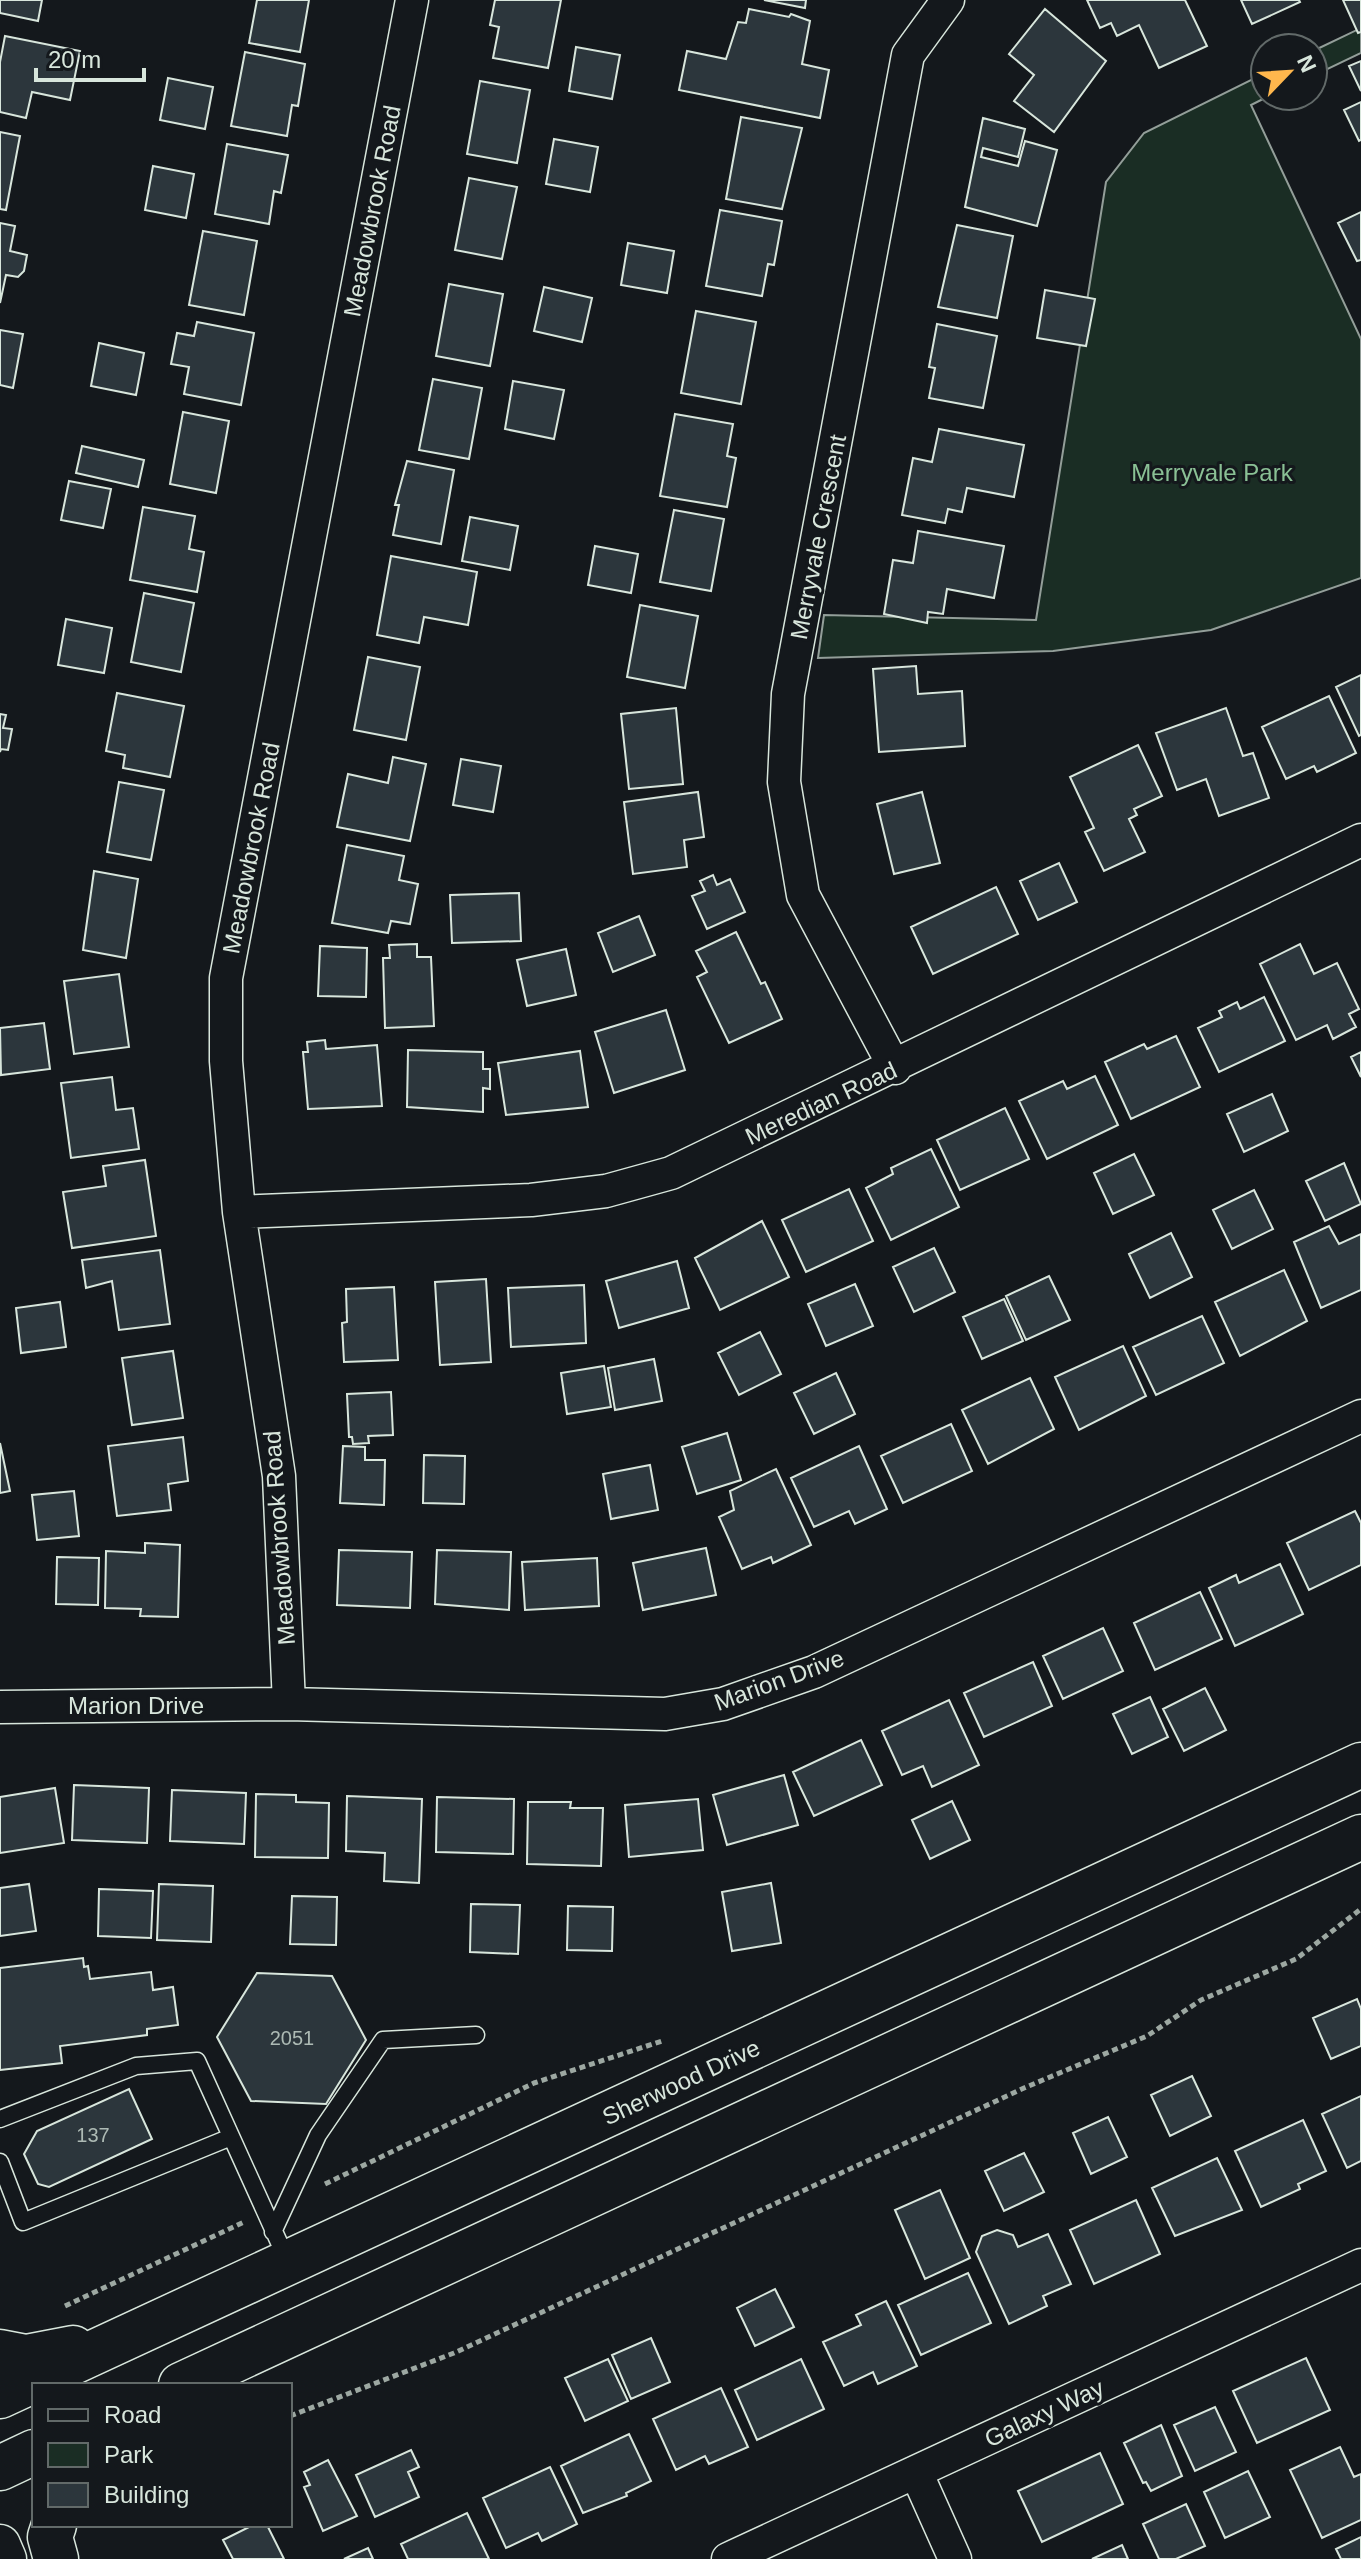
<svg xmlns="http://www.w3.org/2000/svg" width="1361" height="2559" font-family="Helvetica,sans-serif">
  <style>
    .green { fill: #1a2d24; stroke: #939e99; stroke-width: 2 }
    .building { fill: #2c363c; stroke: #d8e6dc; stroke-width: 2 }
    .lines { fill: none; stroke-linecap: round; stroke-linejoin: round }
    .service-casing { stroke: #d8e6dc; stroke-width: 19 }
    .minor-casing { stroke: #d8e6dc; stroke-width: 35 }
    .tertiary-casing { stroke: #d8e6dc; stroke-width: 43 }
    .secondary-casing { stroke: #d8e6dc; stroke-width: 47 }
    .path { stroke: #9da8a2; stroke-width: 5; stroke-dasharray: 6 4; stroke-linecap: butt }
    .service { stroke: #14181c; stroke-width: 16 }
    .minor { stroke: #14181c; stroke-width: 32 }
    .tertiary { stroke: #14181c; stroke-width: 40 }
    .secondary { stroke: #14181c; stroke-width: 44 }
    .labels { text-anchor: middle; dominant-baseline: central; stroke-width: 6; stroke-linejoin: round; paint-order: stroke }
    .number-label { font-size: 20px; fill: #adbab4 }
    .street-label { font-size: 24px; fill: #d8e6dc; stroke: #14181c }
    .park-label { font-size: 24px; fill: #8ac095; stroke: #14181c }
  </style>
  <rect width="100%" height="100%" fill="#14181c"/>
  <path class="green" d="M1361 28V53L1313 76V51Z
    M1265 73V96H1269L1251 105 1361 339V578L1211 630 1053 651 818 658 824 615 1036 620 1106 182 1144 133Z"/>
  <path class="building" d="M0 0H42L38 21 0 13Z
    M257 0H309L300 52 249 43Z
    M495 0H561L548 68 493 58 499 27 490 25Z
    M764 0H806L805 8Z
    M1087 0H1185L1207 46 1159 68 1139 25 1117 36 1111 23 1100 28Z
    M1241 0H1299L1300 2 1252 24Z
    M1343 0H1361V32L1358 33Z
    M749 9 789 17 791 14 810 21 802 64 829 70 820 118 679 90 687 51 726 59 738 22 746 23Z
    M1045 9 1106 61 1054 132 1014 101 1034 75 1009 54Z
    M5 36 80 51 70 100 32 92 26 118 0 112V62Z
    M576 47 620 55 612 99 569 91Z
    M245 52 305 64 298 106 292 105 287 136 231 126Z
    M1361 61V91L1349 66Z
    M168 78 213 87 205 129 160 120Z
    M480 81 530 90 517 163 467 154Z
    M1361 102V140L1359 141 1344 110Z
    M741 117 802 128 782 209 726 199Z
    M983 118 1025 129 1018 157 983 148 981 157 1018 166 1025 141 1057 150 1037 226 965 207Z
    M0 132 20 136 6 210 0 209Z
    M554 139 598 147 590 192 546 184Z
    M227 144 288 155 281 193 274 191 269 224 215 214Z
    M153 166 194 174 186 218 145 210Z
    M469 178 517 187 502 259 455 250Z
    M720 210 782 221 774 265 768 264 762 296 706 286Z
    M1361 212V260L1357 261 1338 223Z
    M0 223 15 226 10 251 27 255 24 271 18 277 6 275 0 303Z
    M957 225 1013 236 997 318 938 307Z
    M203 231 257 241 244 315 189 305Z
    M628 243 674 251 667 293 621 285Z
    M449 284 503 294 490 366 436 356Z
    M544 287 592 298 582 342 534 331Z
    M1045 290 1095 299 1086 346 1037 338Z
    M696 311 756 322 741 404 681 393Z
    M197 322 254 333 241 405 184 394 189 367 171 364 177 333 194 336Z
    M937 324 997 336 983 408 929 398 935 368 929 367Z
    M0 330 23 334 13 388 0 385Z
    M99 343 144 353 136 395 91 386Z
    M433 379 482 388 469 459 419 450Z
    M513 381 564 390 554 439 505 429Z
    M183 412 229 421 216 493 170 484Z
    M675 414 733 424 727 456 736 458 727 507 660 496Z
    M939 429 1024 445 1014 497 967 488 962 512 948 509 945 523 902 515 913 458 932 462Z
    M82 446 144 460 138 487 76 473Z
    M407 461 454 470 441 544 393 535 399 505H395Z
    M69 481 111 489 103 528 61 520Z
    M143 507 195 516 189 549 204 552 197 592 130 580Z
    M674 510 724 519 711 591 660 582Z
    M470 517 518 526 510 570 462 561Z
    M918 531 1004 546 994 598 947 589 943 614 928 612 927 623 884 614 893 560 913 563Z
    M595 546 638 554 631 593 588 585Z
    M391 556 477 572 468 625 424 617 419 643 377 635Z
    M144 593 194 603 181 672 131 662Z
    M640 605 698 616 685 688 627 677Z
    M66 619 112 628 104 673 58 665Z
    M368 657 420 667 406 740 354 730Z
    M916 666 918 694 962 691 965 746 879 752 873 669Z
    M1361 675V735L1359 736 1336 687Z
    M117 693 184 706 170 777 123 768 125 755 106 751Z
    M1329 696 1356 753 1317 772 1314 766 1286 779 1262 727Z
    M676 708 683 784 629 789 621 714Z
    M1226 708 1243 756 1253 753 1269 798 1219 816 1206 779 1177 790 1156 733Z
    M0 714 6 715 3 728 12 729 8 750 1 749 0 752Z
    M1138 745 1162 796 1134 809 1137 815 1129 819 1145 852 1104 871 1085 832 1094 828 1070 777Z
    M393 757 426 764 410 841 337 827 348 774 388 783Z
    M461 759 501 766 493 812 453 805Z
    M119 782 164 790 151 860 107 852Z
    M698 792 704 837 684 840 687 867 633 874 624 802Z
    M922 792 940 863 894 874 877 804Z
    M347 845 404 856 399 880 418 884 410 924 391 921 388 933 332 923Z
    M1059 863 1077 902 1038 920 1020 881Z
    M94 871 138 879 126 958 83 950Z
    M713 875 717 885 730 879 745 912 707 929 692 896 705 891 700 881Z
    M996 887 1018 934 933 974 911 927Z
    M519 893 521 941 452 943 450 895Z
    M639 916 655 955 613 972 598 933Z
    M736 932 761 984 765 982 782 1019 729 1043 697 977 707 972 696 951Z
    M417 944V957H431L434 1026 385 1028 383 958H390L389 945Z
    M1300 944 1314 974 1337 963 1359 1009 1349 1014 1356 1027 1333 1039 1327 1025 1296 1040 1260 964Z
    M320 946 367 948 366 997 318 996Z
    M566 949 576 995 527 1006 517 960Z
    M119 974 129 1047 74 1054 64 981Z
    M1264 997 1285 1041 1219 1072 1198 1028 1222 1017 1219 1011 1237 1002 1240 1009Z
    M666 1010 685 1070 614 1093 595 1032Z
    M44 1023 50 1069 1 1075 0 1028Z
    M1176 1036 1200 1087 1131 1119 1105 1062 1144 1044 1147 1049Z
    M325 1040 326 1049 377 1045 382 1106 308 1109 303 1052H308L307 1042Z
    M408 1050 483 1052V1069H490V1089L483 1088V1112L407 1107Z
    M580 1051 588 1107 506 1115 498 1063Z
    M1361 1052V1077L1351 1057Z
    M1095 1076 1118 1125 1047 1159 1019 1101 1063 1081 1067 1089Z
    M112 1077 116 1110 133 1108 139 1149 71 1158 61 1083Z
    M1272 1094 1288 1131 1244 1152 1227 1114Z
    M1005 1108 1029 1159 960 1190 937 1140Z
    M931 1149 959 1207 891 1240 866 1188 893 1174 891 1168Z
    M1134 1154 1154 1195 1113 1214 1094 1173Z
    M145 1160 156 1236 72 1248 63 1192 106 1186 103 1166Z
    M1344 1163 1361 1204 1325 1221 1306 1181Z
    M849 1189 873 1241 806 1272 782 1220Z
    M1254 1190 1273 1229 1232 1249 1213 1210Z
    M762 1221 789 1277 720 1310 695 1258Z
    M1329 1226 1339 1244 1361 1234V1290L1321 1308 1294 1242Z
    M1171 1233 1192 1277 1150 1298 1129 1254Z
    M934 1248 955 1292 914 1312 893 1267Z
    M160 1250 170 1324 119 1330 112 1281 86 1288 82 1260Z
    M677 1261 689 1308 619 1328 606 1281Z
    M1284 1270 1307 1321 1240 1356 1215 1302Z
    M1049 1276 1070 1320 1026 1340 1006 1296Z
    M486 1279 491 1362 440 1365 435 1282Z
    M855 1284 873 1326 826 1346 808 1304Z
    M584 1285 586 1343 511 1347 508 1288Z
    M394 1287 398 1360 344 1362 342 1323 347 1322 346 1289Z
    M1004 1299 1023 1341 982 1359 963 1317Z
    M60 1302 66 1347 21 1353 16 1308Z
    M1202 1316 1224 1363 1156 1395 1133 1347Z
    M760 1332 781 1374 739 1395 718 1353Z
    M1123 1346 1146 1396 1079 1430 1055 1377Z
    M173 1351 183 1418 132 1425 122 1358Z
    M654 1359 662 1401 615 1410 608 1368Z
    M604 1366 611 1407 567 1414 561 1373Z
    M836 1373 855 1414 814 1434 794 1393Z
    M1030 1378 1054 1429 988 1464 962 1410Z
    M391 1392 393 1435 368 1436 369 1443 353 1444 352 1437H349L347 1394Z
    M951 1424 972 1471 903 1503 881 1456Z
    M727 1433 741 1480 697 1494 682 1447Z
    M183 1437 188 1481 168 1484 171 1510 117 1516 108 1446Z
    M0 1443 10 1491 0 1493Z
    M343 1446 365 1447V1460H385L384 1505 340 1503Z
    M859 1446 887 1509 855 1524 849 1511 814 1527 791 1478Z
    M424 1455 465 1456 464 1504 423 1503Z
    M650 1465 658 1510 611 1519 603 1474Z
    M776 1469 811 1545 773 1563 771 1557 742 1569 719 1517 734 1510 730 1491Z
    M74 1491 79 1536 37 1540 32 1495Z
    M1355 1511 1361 1523V1565L1309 1590 1287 1543Z
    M145 1543 180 1545 178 1617 140 1616 141 1609 105 1608 106 1551 145 1553Z
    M706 1548 716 1595 643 1610 633 1563Z
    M339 1550 412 1552 410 1608 337 1605Z
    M437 1550 511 1552 509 1610 435 1604Z
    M57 1557 99 1558 98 1605 56 1604Z
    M597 1558 599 1606 525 1610 522 1562Z
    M1280 1564 1303 1614 1235 1646 1209 1588 1236 1575 1239 1583Z
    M1200 1592 1222 1639 1155 1670 1134 1623Z
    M1103 1628 1123 1671 1063 1699 1043 1656Z
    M1033 1662 1052 1706 984 1737 964 1693Z
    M1205 1688 1226 1730 1184 1751 1163 1709Z
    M1150 1697 1168 1737 1132 1754 1113 1714Z
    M949 1700 979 1765 932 1787 923 1766 902 1775 882 1731Z
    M861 1740 882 1785 814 1816 793 1772Z
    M784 1775 798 1825 727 1845 713 1795Z
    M74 1785 149 1788 147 1843 72 1840Z
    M55 1788 64 1843 0 1853V1797Z
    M172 1790 246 1793 244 1844 170 1841Z
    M256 1794 296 1795V1802L329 1803 328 1858 255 1857Z
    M347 1796 422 1799 419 1883 384 1881 385 1853 346 1851Z
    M437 1797 514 1799 513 1854 436 1852Z
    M698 1799 703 1850 629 1857 625 1805Z
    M952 1801 970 1840 930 1859 912 1820Z
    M528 1802H571L570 1808H603L601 1866 527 1864Z
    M771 1883 781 1943 732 1951 722 1892Z
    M29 1884 36 1931 0 1936V1888Z
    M159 1884 213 1886 211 1942 157 1940Z
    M99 1889 153 1891 151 1938 98 1936Z
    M292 1896 337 1897 336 1945 290 1944Z
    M471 1904 520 1905 518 1954 470 1952Z
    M568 1906 613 1907 612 1951 567 1950Z
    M83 1958 84 1967 88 1966 90 1979 151 1972 153 1990 173 1987 178 2025 147 2029V2035L60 2046 62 2063 0 2070V1968Z
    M257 1973 332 1976 366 2040 326 2104 251 2101 217 2037Z
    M1357 1999 1361 2009V2046L1331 2059 1313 2018Z
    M1192 2076 1211 2116 1170 2136 1151 2095Z
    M129 2089 152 2139 49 2187 38 2184 24 2154 37 2131Z
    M1361 2096V2161L1347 2168 1322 2114Z
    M1108 2117 1127 2157 1091 2174 1073 2133Z
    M1303 2120 1326 2171 1298 2184 1300 2189 1261 2207 1235 2151Z
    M1024 2153 1044 2192 1004 2211 985 2171Z
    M1217 2158 1242 2210 1175 2236 1152 2188Z
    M940 2190 970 2258 925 2279 895 2210Z
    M1136 2200 1160 2254 1094 2284 1070 2230Z
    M997 2230 1013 2235 1018 2247 1048 2234 1071 2284 1043 2296 1047 2306 1009 2324 976 2252 982 2236Z
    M968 2273 991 2323 921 2355 898 2305Z
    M775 2289 794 2327 755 2346 737 2308Z
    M886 2301 917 2366 878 2384 873 2372 844 2386 823 2342 861 2325 856 2315Z
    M651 2338 670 2382 631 2399 612 2355Z
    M1306 2358 1330 2410 1257 2443 1233 2391Z
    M608 2359 628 2401 585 2421 565 2378Z
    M801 2359 824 2409 757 2440 735 2390Z
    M721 2388 748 2447 709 2464 705 2456 676 2470 653 2419Z
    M1215 2407 1236 2452 1195 2471 1174 2425Z
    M1161 2425 1182 2476 1151 2491 1146 2482 1143 2483 1124 2443Z
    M629 2434 651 2481 626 2493 627 2496 583 2513 561 2466Z
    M1340 2447 1354 2477 1361 2474V2520L1322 2538 1290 2470Z
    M411 2450 419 2467 408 2472 419 2497 375 2517 356 2475Z
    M1100 2453 1123 2504 1042 2542 1018 2491Z
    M328 2460 357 2516 323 2531 304 2487 310 2485 304 2472Z
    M550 2467 577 2524 542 2541 538 2533 506 2548 483 2498Z
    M1248 2471 1270 2517 1225 2538 1204 2492Z
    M1186 2504 1205 2546 1176 2559H1159L1143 2524Z
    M467 2513 489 2559H408L401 2544Z
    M253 2525H267L284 2559H233L223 2540Z
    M1361 2537V2559H1341L1336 2549Z
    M1122 2545 1128 2559H1092Z
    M368 2548 373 2559H344Z"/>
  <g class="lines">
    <defs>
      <path id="service" d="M0 2119 136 2066 197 2061 287 2260
        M0 2162 23 2222 231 2137
        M273 2232 318 2135 383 2040 476 2035"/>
      <path id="minor" d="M895 1068 803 895 784 782 788 694 908 55 948 0
        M239 1212 531 1200 606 1191 671 1173 1361 840
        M289 1704 279 1476 239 1212 226 1061V978L412 0
        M0 1707 289 1704 665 1714 723 1704 814 1672 1361 1416
        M916 2472 955 2559
        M728 2559 1361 2265"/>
      <path id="tertiary" d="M0 2545 6 2559"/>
      <path id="secondary" d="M0 2352 26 2357 73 2348
        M181 2385 1361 1837
        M0 2396 1361 1765
        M0 2468 34 2452
        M54 2525 50 2537 56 2559"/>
    </defs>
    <use href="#service" class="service-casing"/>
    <use href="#minor" class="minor-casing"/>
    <use href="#tertiary" class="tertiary-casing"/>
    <use href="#secondary" class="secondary-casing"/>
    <path class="path" d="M325 2184 534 2083 662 2041
      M65 2306 244 2222
      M290 2416 454 2353 1024 2088 1147 2036 1201 2000 1296 1959 1361 1909"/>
    <use href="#service" class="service"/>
    <use href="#minor" class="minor"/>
    <use href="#tertiary" class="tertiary"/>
    <use href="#secondary" class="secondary"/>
  </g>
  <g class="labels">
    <g class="number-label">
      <text x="292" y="2038">2051</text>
      <text x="93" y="2135">137</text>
    </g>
    <g class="street-label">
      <text transform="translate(372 211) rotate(-79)">Meadowbrook Road</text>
      <text transform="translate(818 537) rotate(-79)">Merryvale Crescent</text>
      <text transform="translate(251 848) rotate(-79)">Meadowbrook Road</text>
      <text transform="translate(821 1103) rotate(-25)">Meredian Road</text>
      <text transform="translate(279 1538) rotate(-94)">Meadowbrook Road</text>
      <text transform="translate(779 1680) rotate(-20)">Marion Drive</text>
      <text x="136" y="1705">Marion Drive</text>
      <text transform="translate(681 2082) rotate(-25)">Sherwood Drive</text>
      <text transform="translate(1044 2413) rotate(-25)">Galaxy Way</text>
    </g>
    <g class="park-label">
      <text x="1212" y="472">Merryvale Park</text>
    </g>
  </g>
  <rect x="32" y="2383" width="260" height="144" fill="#14181c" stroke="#626a69" stroke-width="2"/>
  <rect x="48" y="2409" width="40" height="12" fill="#14181c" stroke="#626a69" stroke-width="2"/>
  <text x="104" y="2423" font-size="24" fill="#d8e6dc">Road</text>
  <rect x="48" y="2443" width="40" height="24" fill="#1a2d24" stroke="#626a69" stroke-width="2"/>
  <text x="104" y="2463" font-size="24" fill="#d8e6dc">Park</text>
  <rect x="48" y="2483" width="40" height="24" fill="#2c363c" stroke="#626a69" stroke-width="2"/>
  <text x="104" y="2503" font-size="24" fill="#d8e6dc">Building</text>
  <g transform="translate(1289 72) rotate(65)"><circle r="38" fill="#14181c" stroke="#626a69" stroke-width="2"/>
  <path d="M0-6L14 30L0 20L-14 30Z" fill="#ffb74d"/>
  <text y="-12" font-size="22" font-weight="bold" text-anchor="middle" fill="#d8e6dc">N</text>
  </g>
  <path d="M36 68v12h108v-12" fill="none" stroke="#d8e6dc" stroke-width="4"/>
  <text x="48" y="68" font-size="24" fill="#d8e6dc" stroke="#14181c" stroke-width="6" paint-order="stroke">20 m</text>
</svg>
